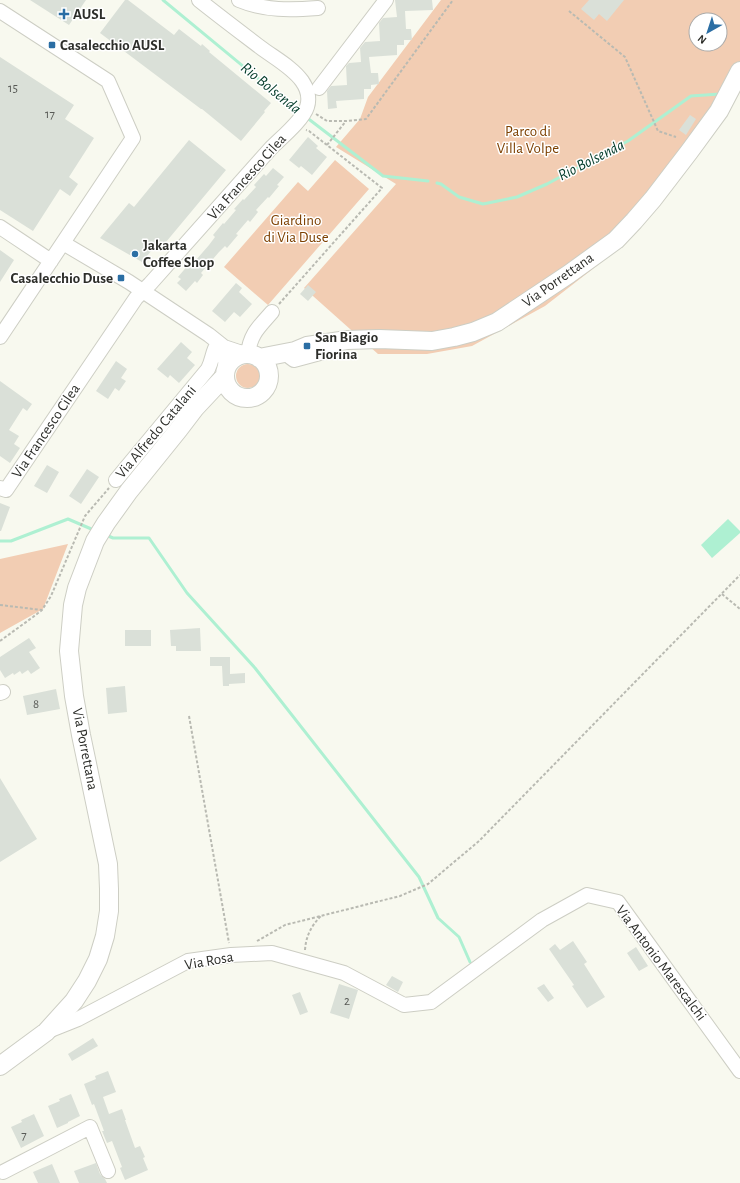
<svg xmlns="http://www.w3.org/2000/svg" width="740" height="1183" font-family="'Alegreya Sans',sans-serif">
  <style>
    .green { fill: #f2cdb3; fill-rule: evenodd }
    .water { fill: #aef0d2 }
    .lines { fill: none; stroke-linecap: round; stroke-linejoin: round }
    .stream { stroke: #aef0d2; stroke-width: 3 }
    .building { fill: #dae0d8 }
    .minor-casing { stroke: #cdcec4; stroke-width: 16 }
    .major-casing { stroke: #cdcec4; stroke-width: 20 }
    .path { stroke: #b9bab2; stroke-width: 2; stroke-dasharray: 3 2; stroke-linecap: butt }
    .minor { stroke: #fff; stroke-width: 14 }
    .major { stroke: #fff; stroke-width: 18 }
    .poi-dot { fill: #2b6ea4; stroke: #fff; stroke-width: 1.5 }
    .labels { text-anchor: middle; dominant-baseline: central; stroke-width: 3; stroke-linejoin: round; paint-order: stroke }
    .number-label { font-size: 13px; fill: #585a56 }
    .poi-label { font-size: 15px; font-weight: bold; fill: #2d2e2a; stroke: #fff; text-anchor: start }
    .park-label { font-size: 15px; fill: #7d4000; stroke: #fff }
    .street-label { font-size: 15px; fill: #2d2e2a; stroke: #fff }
    .water-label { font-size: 16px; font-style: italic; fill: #033c2a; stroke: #fff }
  </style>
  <rect width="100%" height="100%" fill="#f8f9ef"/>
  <path class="green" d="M441 0H740V74L621 247 545 306 472 346 427 354H378L304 288 396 184 336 147 360 119 368 97ZM696 20H720V44H696Z
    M335 160 369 189 268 305 224 267 298 182 308 191Z
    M236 376a12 12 0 1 1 24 0a12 12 0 1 1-24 0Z
    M68 544 43 609 0 633V559Z"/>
  <path class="water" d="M728 519 740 531V533L712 558 701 545Z"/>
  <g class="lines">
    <path class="stream" d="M163 0 278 95 300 112
      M306 117 383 176 428 181
      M437 183 441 184 459 197 483 204 517 197 547 184 628 141 691 96 720 94
      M106 535 113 538H149L187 593 255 668 419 877 438 918 459 937 470 962
      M0 541H11L68 519 96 531"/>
  </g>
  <path class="building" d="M30 0H86L69 25Z
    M125 0H128L174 35 179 29 201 46 202 44 210 51 209 52 271 103 264 111 265 112 241 141 202 109H201L100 33Z
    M395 0H432L433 10 405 11 406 29H411L412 40H404V45H397V55L369 57 371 73H378L379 84 371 85V89H364V99L336 101 337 108 328 109 327 91 331 86 347 85 346 66 349 63 361 62 360 48 365 42 380 41 379 23 383 18 397 17Z
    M589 0H624L607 21 599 14 594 20 581 9Z
    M0 57 74 105 65 119 94 138 69 177 78 184 70 196 60 189 33 231 0 210Z
    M690 115 696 119 686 135 679 130Z
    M308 137 318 146 316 148 327 157 312 175 301 166 299 168 289 160Z
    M189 140 226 170 161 248 157 244 142 262 100 238 129 203 134 207Z
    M273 168 284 177 277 185 279 186 269 198 268 197 256 210 258 212 250 222 248 220 236 234 238 235 227 248 225 246 219 252 201 273 203 275 197 283 195 281 186 291 177 283 181 279 178 277 194 258 196 260 209 245 215 237 213 235 223 223 224 224 236 210 234 209 243 199 244 200 256 187 254 185 264 174 266 176Z
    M0 250 14 260 0 282Z
    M236 283 242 288 239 292 252 304 240 317 234 312 225 322 212 311Z
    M308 285 316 292 308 301 300 294Z
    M181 342 192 352 187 358 195 365 179 383 170 375 168 378 157 369Z
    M116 361 127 369 121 378 126 381 119 391 115 388 108 399 96 391Z
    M0 381 32 404 27 411 23 408 9 430 19 436 14 444 20 448 10 463 0 456Z
    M47 465 59 472 47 493 34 486Z
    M87 469 99 477 81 504 69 496Z
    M0 503 10 507 1 531H0Z
    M200 628 201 651H176V646H171L170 630Z
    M125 630H151V646H125Z
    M29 638 36 648 29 652 40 668 31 674 28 670 22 674 20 671 14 675 13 673 5 678 0 670V657Z
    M210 657H230V674L245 673V683L229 684V686H223L222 666H210Z
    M125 686 127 712 108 714 106 688Z
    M56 689 60 709 27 715 23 696Z
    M0 778 37 839 0 862Z
    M573 941 587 962 584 964 605 997 587 1008 572 986 574 985 549 949 555 944 560 950Z
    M636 947 648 966 639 971 627 953Z
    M392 976 403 982 398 992 386 985Z
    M339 984 358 990 349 1019 330 1013Z
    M544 984 554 998 548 1002 537 988Z
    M300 992 308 1012 300 1015 292 995Z
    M93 1038 98 1046 72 1061 68 1054Z
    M108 1071 116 1092 103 1097 109 1114 122 1109 126 1120H125L135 1148 140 1146 145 1157 143 1158 148 1170 125 1180 120 1168 122 1167 112 1141 107 1143 102 1131H104L94 1104 92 1105 84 1084 96 1079 95 1076Z
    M71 1094 80 1116 68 1122V1123L57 1128 48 1106 60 1101 59 1099Z
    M34 1114 44 1136 21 1148 11 1127 22 1122 21 1120Z
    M96 1163 100 1174 105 1179 107 1183H79L74 1171Z
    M52 1164 60 1183H38L33 1172Z"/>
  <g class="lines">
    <defs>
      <path id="minor" d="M239 0C265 11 291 10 318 8
        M0 11 108 81 133 138 0 337
        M319 88 386 0
        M0 227 51 261
        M63 243 129 282 209 335 224 347 245 354
        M224 347 225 360 226 369
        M248 354C250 334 259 327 272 312
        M290 357 294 360 335 349
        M116 480 208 369C213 359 212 352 218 343
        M0 488 6 490 136 298 150 284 271 148C281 138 303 120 307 107 310 98 307 88 302 81 292 67 273 57 260 47 239 31 219 16 199 0
        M0 693 3 692
        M48 1031 78 1019 188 961 231 955 272 953 344 973 404 1005 431 1002 542 920 587 895 618 902 740 1071
        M3 1172 90 1127 108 1171"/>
      <path id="major" d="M225 376a22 22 0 1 1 44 0a22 22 0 1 1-44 0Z
        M259 358 295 351 307 346 347 340 379 339 432 341 454 337 473 332 497 322 569 274 616 240 634 221 653 199 689 152 719 111 740 71
        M0 1066 46 1032 74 1001 87 981 98 959 105 936 109 911V889L108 864 81 735 74 696 69 651 73 605 77 588 95 541 106 523 129 491 179 429 195 408 225 376"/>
    </defs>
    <use href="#minor" class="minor-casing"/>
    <use href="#major" class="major-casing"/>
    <path class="path" d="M569 11 625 57 658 131 676 137
      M316 114 327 121H346L366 119 453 0
      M327 145 346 121
      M279 304 382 188 309 131 306 130
      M722 594 740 609
      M0 605 42 610
      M0 641 33 617 42 610 51 596 85 516 109 488
      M189 716 229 943
      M257 941 285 925 400 896 428 884 479 841 740 575
      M305 950C306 936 311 926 321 916"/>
    <use href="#minor" class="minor"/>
    <use href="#major" class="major"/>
  </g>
  <g class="poi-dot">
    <path d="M62 8h4v4h4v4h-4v4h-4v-4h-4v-4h4z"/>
    <rect x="48" y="41" width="8" height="8" rx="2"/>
    <circle cx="135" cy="254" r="4"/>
    <rect x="117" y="274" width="8" height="8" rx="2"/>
    <rect x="303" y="342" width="8" height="8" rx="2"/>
  </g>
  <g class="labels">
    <g class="number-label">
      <text x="13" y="88">15</text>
      <text x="50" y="114">17</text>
      <text x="36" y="704">8</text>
      <text x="347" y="1001">2</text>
      <text x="24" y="1135">7</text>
    </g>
    <g class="poi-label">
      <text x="73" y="14">AUSL</text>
      <text x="60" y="45">Casalecchio AUSL</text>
      <text x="143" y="245">Jakarta<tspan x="143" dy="17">Coffee Shop</tspan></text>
      <text x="113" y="278" text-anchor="end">Casalecchio Duse</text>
      <text x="315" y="337">San Biagio<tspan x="315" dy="17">Fiorina</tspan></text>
    </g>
    <g class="park-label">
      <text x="528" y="131">Parco di<tspan x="528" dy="17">Villa Volpe</tspan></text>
      <text x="296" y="220">Giardino<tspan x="296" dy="17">di Via Duse</tspan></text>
    </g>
    <g class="street-label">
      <text transform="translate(247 177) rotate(-48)">Via Francesco Cilea</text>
      <text transform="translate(558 280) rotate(-35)">Via Porrettana</text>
      <text transform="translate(46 431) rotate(-56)">Via Francesco Cilea</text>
      <text transform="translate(156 432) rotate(-50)">Via Alfredo Catalani</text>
      <text transform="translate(85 749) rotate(79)">Via Porrettana</text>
      <text transform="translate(209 961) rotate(-10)">Via Rosa</text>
      <text transform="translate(661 963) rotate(53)">Via Antonio Marescalchi</text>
    </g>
    <g class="water-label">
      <text transform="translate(271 88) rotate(39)">Rio Bolsenda</text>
      <text transform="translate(591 160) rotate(-27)">Rio Bolsenda</text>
    </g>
  </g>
  <g transform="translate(708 32) rotate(219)"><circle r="19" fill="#ffffff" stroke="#ababaa"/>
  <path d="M0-3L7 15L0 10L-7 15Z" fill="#2b6ea4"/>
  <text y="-6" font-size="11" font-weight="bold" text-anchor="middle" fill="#2d2e2a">N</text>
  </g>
</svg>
